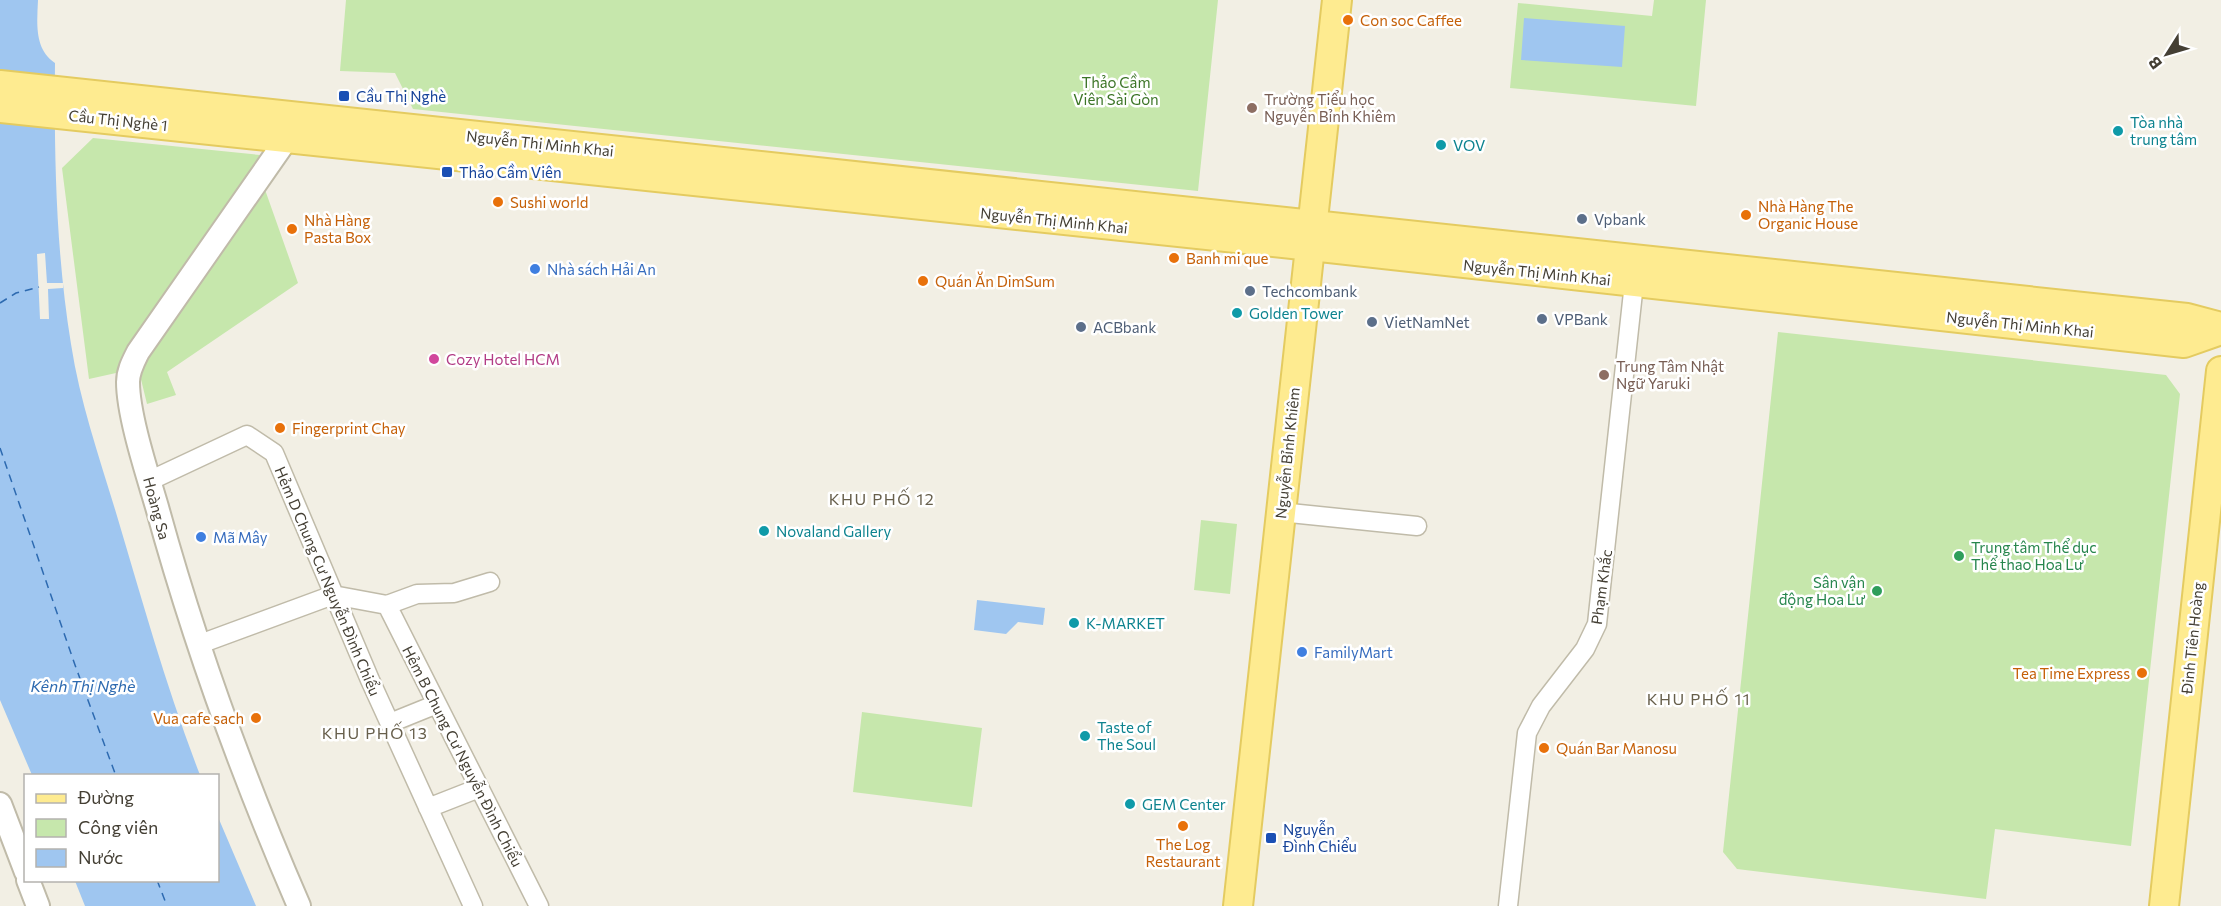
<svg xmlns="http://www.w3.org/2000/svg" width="2221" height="906" font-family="Commissioner,sans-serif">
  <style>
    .green { fill: #c6e7ac }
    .water { fill: #9fc6f0 }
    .pier { fill: #f2efe4 }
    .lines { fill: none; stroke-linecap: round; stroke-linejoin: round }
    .ferry { stroke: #2d6ab0; stroke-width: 1.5; stroke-dasharray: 8 6; stroke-linecap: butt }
    .minor-casing { stroke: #c0bba9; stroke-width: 21 }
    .tertiary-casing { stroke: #c0bba9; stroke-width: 26 }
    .primary-casing { stroke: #e4cb60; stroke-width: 32 }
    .minor { stroke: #fff; stroke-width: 18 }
    .tertiary { stroke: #fff; stroke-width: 22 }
    .primary { stroke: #feeb90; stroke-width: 28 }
    .food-dot { fill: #e8710a; stroke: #fff; stroke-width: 2 }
    .transit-dot { fill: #1a4fb4; stroke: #fff; stroke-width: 2 }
    .education-dot { fill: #8d6e63; stroke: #fff; stroke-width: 2 }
    .culture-dot { fill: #0f9aa8; stroke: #fff; stroke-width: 2 }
    .service-dot { fill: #5c6f8a; stroke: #fff; stroke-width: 2 }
    .shop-dot { fill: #3f7fe0; stroke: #fff; stroke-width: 2 }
    .hotel-dot { fill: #d1479c; stroke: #fff; stroke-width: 2 }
    .leisure-dot { fill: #2e9e5b; stroke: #fff; stroke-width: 2 }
    .labels { text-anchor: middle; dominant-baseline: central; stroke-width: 5; stroke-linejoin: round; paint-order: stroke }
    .food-label { font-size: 15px; fill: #c56008; stroke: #fff; text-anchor: start }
    .park-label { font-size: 15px; fill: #3c7527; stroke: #fff }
    .transit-label { font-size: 15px; fill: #164399; stroke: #fff; text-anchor: start }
    .education-label { font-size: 15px; fill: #785e54; stroke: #fff; text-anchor: start }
    .street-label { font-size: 15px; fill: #443f34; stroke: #fff }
    .culture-label { font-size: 15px; fill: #0d838f; stroke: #fff; text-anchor: start }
    .service-label { font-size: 15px; fill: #4e5e75; stroke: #fff; text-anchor: start }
    .shop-label { font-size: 15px; fill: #366cbe; stroke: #fff; text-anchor: start }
    .hotel-label { font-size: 15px; fill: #b23c85; stroke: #fff; text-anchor: start }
    .leisure-label { font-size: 15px; fill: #27864d; stroke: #fff; text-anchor: start }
    .neighbourhood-label { font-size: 16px; letter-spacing: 1.5px; fill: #675f4b; stroke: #fff }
    .water-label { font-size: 16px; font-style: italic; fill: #2d6ab0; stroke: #fff }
  </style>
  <rect width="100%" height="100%" fill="#f2efe4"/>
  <path class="green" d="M346 0H1218L1198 191 413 109 395 73 340 71Z
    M1654 0H1706L1696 106 1510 88 1518 3 1652 16Z
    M93 138 260 155 116 373 89 379 62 168Z
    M263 184 298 283 167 372 176 395 147 404 138 367Z
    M1778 332 2166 375 2180 394 2131 846 1995 829 1986 899 1737 869 1723 852Z
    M1201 520 1237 524 1230 594 1194 590Z
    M862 712 982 728 972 807 853 792Z"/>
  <path class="water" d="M0 0H38C37 23 34 49 55 63 54 157 56 252 71 344 80 403 100 459 117 516 143 603 167 690 200 775H32L0 700Z
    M1524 18 1625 26 1622 67 1521 60Z
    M977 600 1045 608 1043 625 1018 622 1006 634 974 630Z
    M218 817 256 906H85L75 881 218 880Z"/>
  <path class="pier" d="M45 253 47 283H63V288L48 289 49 319H40L37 254Z"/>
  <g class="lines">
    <path class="ferry" d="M0 303 16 293 39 287
      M0 448 75 665 116 776
      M157 880 167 906"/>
    <defs>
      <path id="minor" d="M149 481 247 435 274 453 370 680 473 906
        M1280 512 1417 526
        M387 605 539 906
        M200 644 333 595 387 605 417 594 454 593 490 582
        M390 723 437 704
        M428 808 479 788
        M1508 906 1527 733 1541 706 1585 649 1597 624 1634 283"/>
      <path id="tertiary" d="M288 137 138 352C133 362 128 371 128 382 128 415 147 473 157 507 194 642 243 777 299 906
        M0 804 26 872
        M28 880 38 906"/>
      <path id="primary" d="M0 85 2187 318 2221 327
        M0 108 1311 246 2184 343 2221 330
        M1238 906 1337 0
        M2164 906 2221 371"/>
    </defs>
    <use href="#minor" class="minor-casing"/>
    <use href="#tertiary" class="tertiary-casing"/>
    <use href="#primary" class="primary-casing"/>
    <use href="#minor" class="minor"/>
    <use href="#tertiary" class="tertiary"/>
    <use href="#primary" class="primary"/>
  </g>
  <g class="food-dot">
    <circle cx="1348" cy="20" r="6"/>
    <circle cx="498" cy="202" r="6"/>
    <circle cx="1746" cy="215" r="6"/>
    <circle cx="292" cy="229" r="6"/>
    <circle cx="1174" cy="258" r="6"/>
    <circle cx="923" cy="281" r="6"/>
    <circle cx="280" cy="428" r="6"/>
    <circle cx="2142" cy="673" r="6"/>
    <circle cx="256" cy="718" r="6"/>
    <circle cx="1544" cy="748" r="6"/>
    <circle cx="1183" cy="826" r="6"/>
  </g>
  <g class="transit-dot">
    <rect x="338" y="90" width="12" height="12" rx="3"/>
    <rect x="441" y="166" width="12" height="12" rx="3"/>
    <rect x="1265" y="832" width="12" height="12" rx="3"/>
  </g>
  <g class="education-dot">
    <circle cx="1252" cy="108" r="6"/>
    <circle cx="1604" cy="375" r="6"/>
  </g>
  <g class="culture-dot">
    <circle cx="2118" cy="131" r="6"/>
    <circle cx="1441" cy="145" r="6"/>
    <circle cx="1237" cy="313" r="6"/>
    <circle cx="764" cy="531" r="6"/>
    <circle cx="1074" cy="623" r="6"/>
    <circle cx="1085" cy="736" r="6"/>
    <circle cx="1130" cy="804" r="6"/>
  </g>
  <g class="service-dot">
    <circle cx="1582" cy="219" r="6"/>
    <circle cx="1250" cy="291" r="6"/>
    <circle cx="1542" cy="319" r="6"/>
    <circle cx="1372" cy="322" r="6"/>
    <circle cx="1081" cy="327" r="6"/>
  </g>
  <g class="shop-dot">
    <circle cx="535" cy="269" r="6"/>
    <circle cx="201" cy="537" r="6"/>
    <circle cx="1302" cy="652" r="6"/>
  </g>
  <circle class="hotel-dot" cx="434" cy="359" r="6"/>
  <g class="leisure-dot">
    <circle cx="1959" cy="556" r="6"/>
    <circle cx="1877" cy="591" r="6"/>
  </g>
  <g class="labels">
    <g class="food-label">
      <text x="1360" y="20">Con soc Caffee</text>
      <text x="510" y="202">Sushi world</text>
      <text x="1758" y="206">Nhà Hàng The<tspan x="1758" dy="17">Organic House</tspan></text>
      <text x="304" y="220">Nhà Hàng<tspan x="304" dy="17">Pasta Box</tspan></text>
      <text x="1186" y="258">Banh mi que</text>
      <text x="935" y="281">Quán Ăn DimSum</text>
      <text x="292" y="428">Fingerprint Chay</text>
      <text x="2130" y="673" text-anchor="end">Tea Time Express</text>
      <text x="244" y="718" text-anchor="end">Vua cafe sach</text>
      <text x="1556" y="748">Quán Bar Manosu</text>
      <text x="1183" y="844" text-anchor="middle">The Log<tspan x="1183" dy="17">Restaurant</tspan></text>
    </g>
    <g class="park-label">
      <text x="1116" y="82">Thảo Cầm<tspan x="1116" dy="17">Viên Sài Gòn</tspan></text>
    </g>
    <g class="transit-label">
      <text x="356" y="96">Cầu Thị Nghè</text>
      <text x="459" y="172">Thảo Cầm Viên</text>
      <text x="1283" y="829">Nguyễn<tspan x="1283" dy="17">Đình Chiểu</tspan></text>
    </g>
    <g class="education-label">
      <text x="1264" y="99">Trường Tiểu học<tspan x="1264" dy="17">Nguyễn Bỉnh Khiêm</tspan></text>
      <text x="1616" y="366">Trung Tâm Nhật<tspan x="1616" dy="17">Ngữ Yaruki</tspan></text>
    </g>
    <g class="street-label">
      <text transform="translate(118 120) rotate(6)">Cầu Thị Nghè 1</text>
      <text transform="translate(540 143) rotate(6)">Nguyễn Thị Minh Khai</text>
      <text transform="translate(1054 220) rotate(6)">Nguyễn Thị Minh Khai</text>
      <text transform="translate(1537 272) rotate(6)">Nguyễn Thị Minh Khai</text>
      <text transform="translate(2020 324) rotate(6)">Nguyễn Thị Minh Khai</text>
      <text transform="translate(1287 453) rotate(-84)">Nguyễn Bỉnh Khiêm</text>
      <text transform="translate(157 508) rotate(75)">Hoàng Sa</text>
      <text transform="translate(328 581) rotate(67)">Hẻm D Chung Cư Nguyễn Ðình Chiểu</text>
      <text transform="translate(1601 587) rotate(-82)">Phạm Khắc</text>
      <text transform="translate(2192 638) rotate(-84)">Đinh Tiên Hoàng</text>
      <text transform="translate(463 756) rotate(63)">Hẻm B Chung Cư Nguyễn Ðình Chiểu</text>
    </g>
    <g class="culture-label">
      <text x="2130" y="122">Tòa nhà<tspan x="2130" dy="17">trung tâm</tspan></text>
      <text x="1453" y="145">VOV</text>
      <text x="1249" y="313">Golden Tower</text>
      <text x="776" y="531">Novaland Gallery</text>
      <text x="1086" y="623">K-MARKET</text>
      <text x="1097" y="727">Taste of<tspan x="1097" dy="17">The Soul</tspan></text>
      <text x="1142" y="804">GEM Center</text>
    </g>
    <g class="service-label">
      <text x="1594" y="219">Vpbank</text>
      <text x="1262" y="291">Techcombank</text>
      <text x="1554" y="319">VPBank</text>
      <text x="1384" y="322">VietNamNet</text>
      <text x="1093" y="327">ACBbank</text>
    </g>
    <g class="shop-label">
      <text x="547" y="269">Nhà sách Hải An</text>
      <text x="213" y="537">Mã Mây</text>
      <text x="1314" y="652">FamilyMart</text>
    </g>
    <g class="hotel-label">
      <text x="446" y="359">Cozy Hotel HCM</text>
    </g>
    <g class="leisure-label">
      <text x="1971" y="547">Trung tâm Thể dục<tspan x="1971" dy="17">Thể thao Hoa Lư</tspan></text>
      <text x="1865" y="582" text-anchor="end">Sân vận<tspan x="1865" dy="17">động Hoa Lư</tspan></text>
    </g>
    <g class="neighbourhood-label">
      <text x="882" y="498">KHU PHỐ 12</text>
      <text x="1699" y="698">KHU PHỐ 11</text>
      <text x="375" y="732">KHU PHỐ 13</text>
    </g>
    <g class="water-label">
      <text x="83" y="685">Kênh Thị Nghè</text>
    </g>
  </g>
  <rect x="24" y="774" width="195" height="108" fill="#ffffff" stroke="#b4b2ae" stroke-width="1.5"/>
  <rect x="36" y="794" width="30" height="9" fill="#feeb90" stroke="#b4b2ae" stroke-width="1.5"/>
  <text x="78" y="804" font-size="18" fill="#443f34">Đường</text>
  <rect x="36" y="819" width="30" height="18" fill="#c6e7ac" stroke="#b4b2ae" stroke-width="1.5"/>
  <text x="78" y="834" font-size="18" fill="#443f34">Công viên</text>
  <rect x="36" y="849" width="30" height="18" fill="#9fc6f0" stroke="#b4b2ae" stroke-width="1.5"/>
  <text x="78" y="864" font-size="18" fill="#443f34">Nước</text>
  <g transform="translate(2167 54) rotate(233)" stroke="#ffffff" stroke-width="4.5" paint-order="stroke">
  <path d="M0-4.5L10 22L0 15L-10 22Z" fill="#443f34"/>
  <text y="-9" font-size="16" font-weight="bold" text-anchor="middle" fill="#443f34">B</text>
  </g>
</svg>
